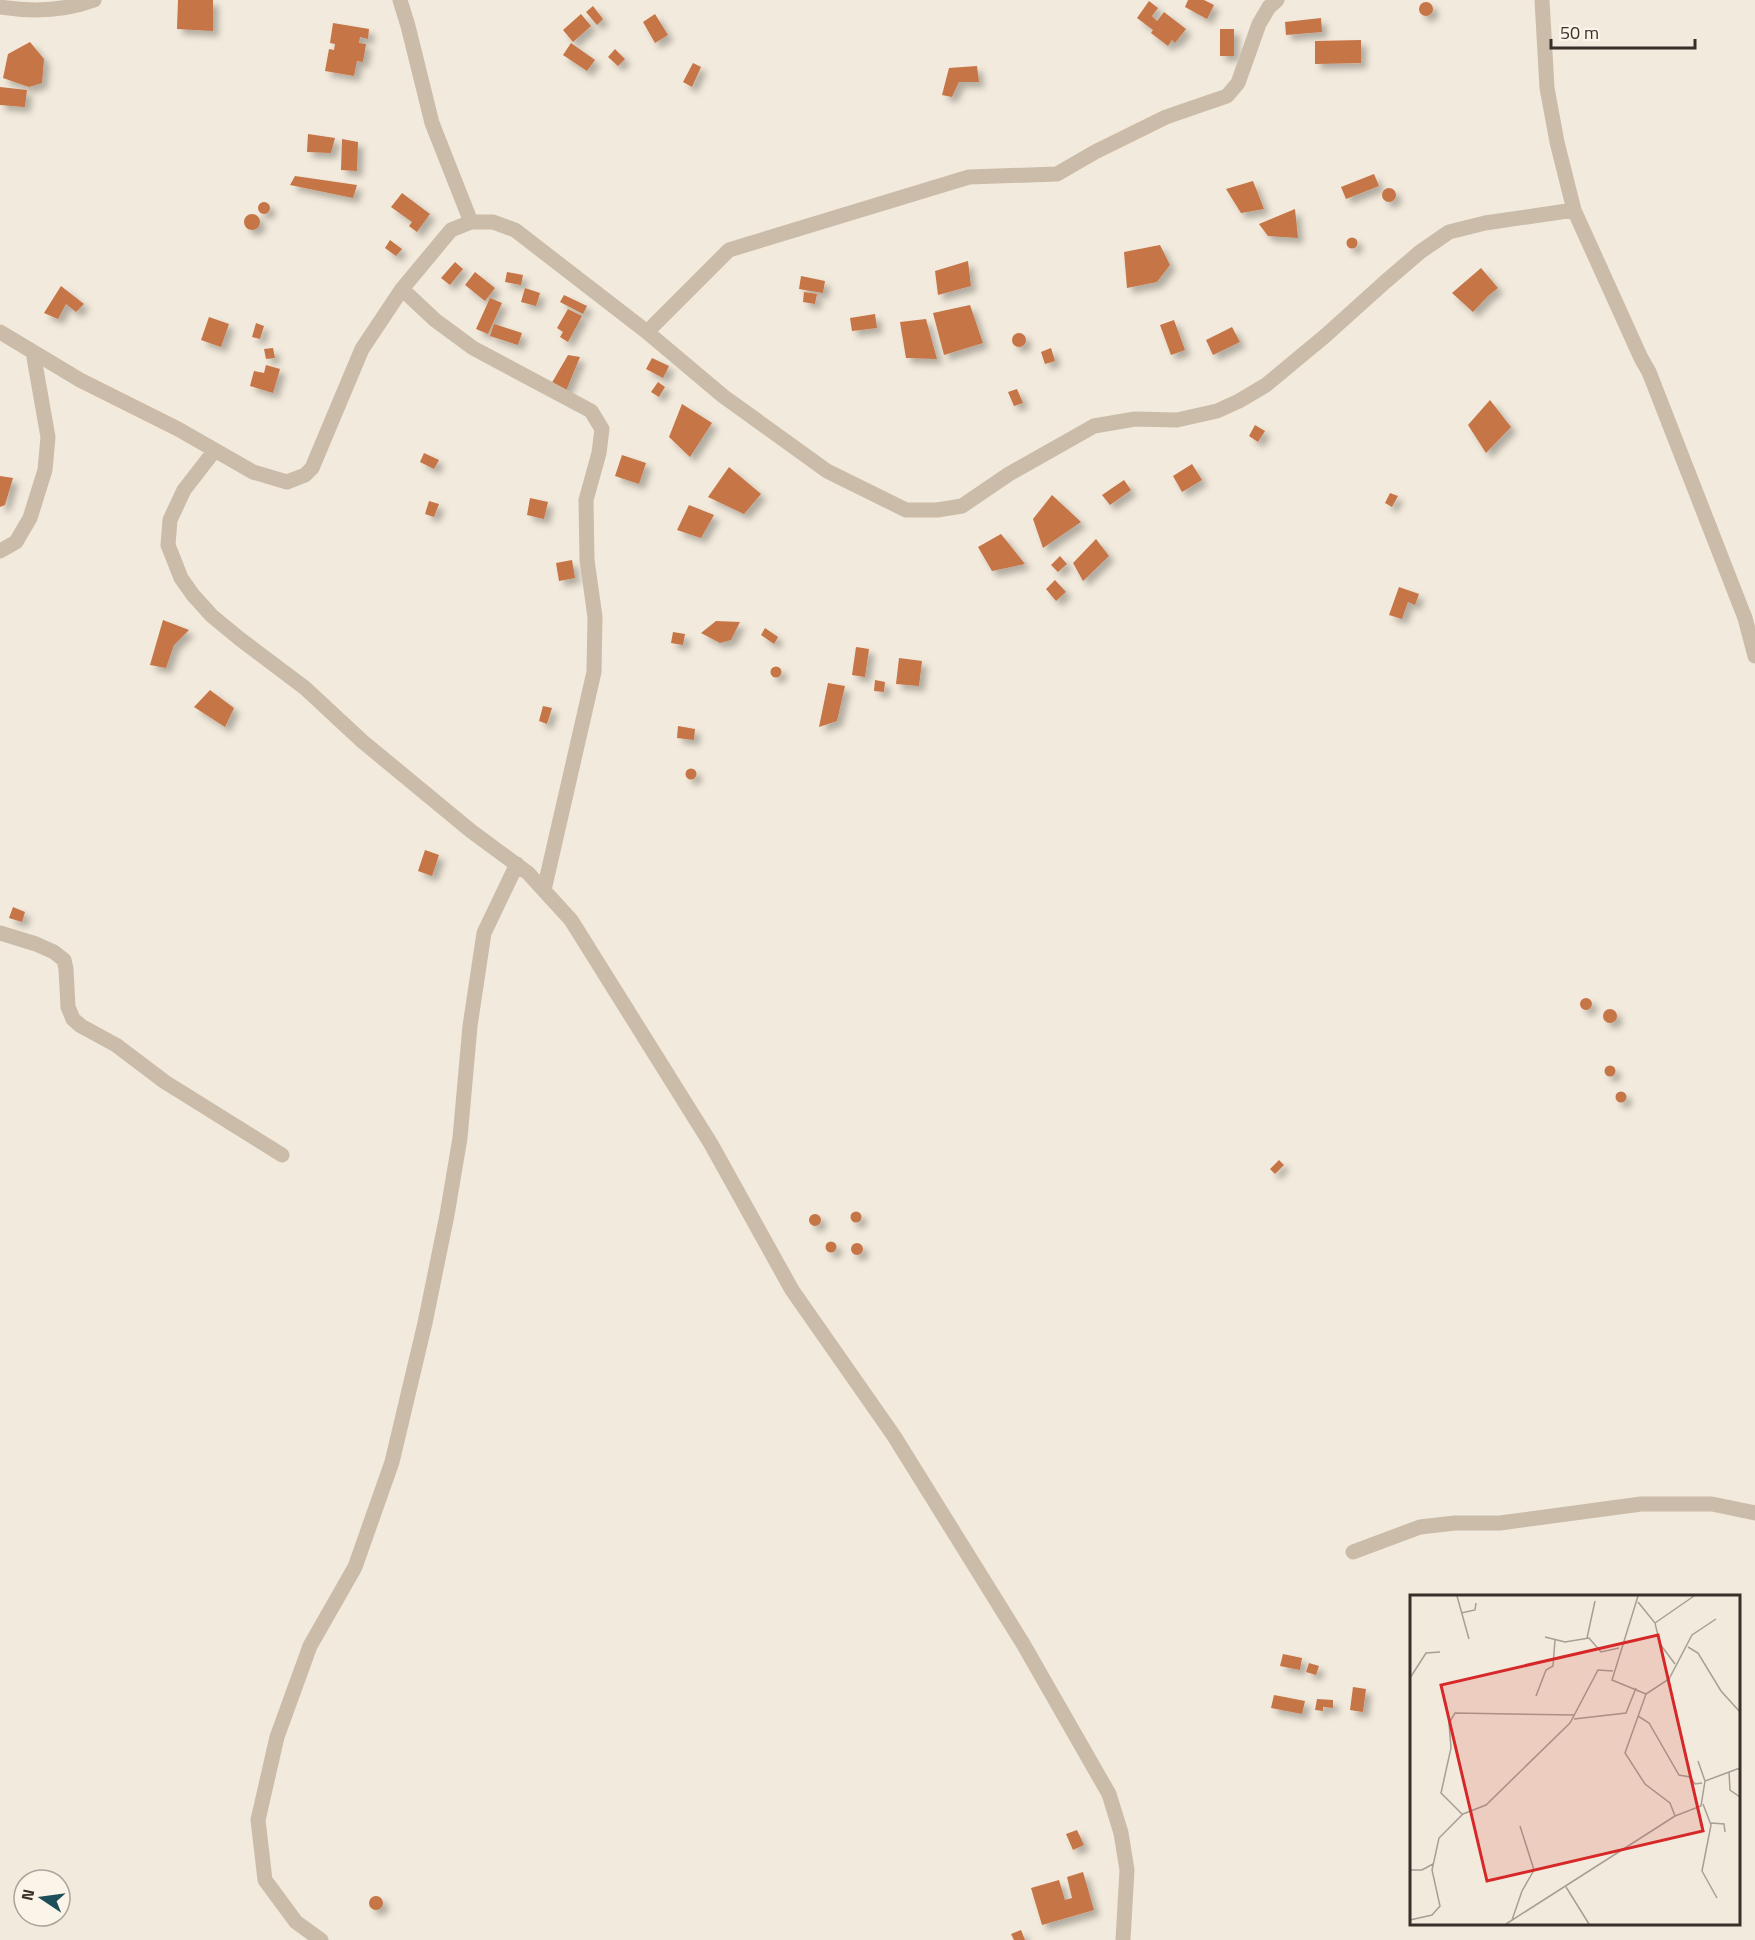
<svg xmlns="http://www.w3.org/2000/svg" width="1755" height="1940" font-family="'Titillium Web',sans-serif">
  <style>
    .building { fill: #c67446; filter: url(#shadow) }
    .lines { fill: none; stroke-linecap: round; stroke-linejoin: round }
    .minor { stroke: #cabca8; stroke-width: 15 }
    .inset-road { fill: none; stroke: #a79f94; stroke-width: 1.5 }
    .view { fill: #d62828; fill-opacity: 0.15; stroke: #d62828; stroke-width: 3 }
    .inset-edge { fill: none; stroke: #372f28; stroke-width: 3 }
  </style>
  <defs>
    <filter id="shadow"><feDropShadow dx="5.5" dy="5.5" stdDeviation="3" flood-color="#0004"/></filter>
  </defs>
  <rect width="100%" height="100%" fill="#f2eadc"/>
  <path class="building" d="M178 0H213V31L177 29Z
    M1188 0H1204L1214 5 1207 19 1185 7Z
    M1149 1 1158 8 1152 16 1157 21 1164 12 1186 29 1175 43 1172 40 1168 46 1151 33 1153 30 1137 18Z
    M1419 9a7 7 0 1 1 14 0a7 7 0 1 1-14 0Z
    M593 6 603 19 597 25 586 12Z
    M581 14 591 26 573 42 563 30Z
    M655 14 668 35 655 43 643 22Z
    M1321 18 1322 32 1286 35 1285 22Z
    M333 23 369 29 368 39 360 37 359 43 366 44 363 62 357 61 354 76 325 71 329 49 334 50 335 44 330 43Z
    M1220 29H1234V56H1220Z
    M1361 40V63L1315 64V41Z
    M30 42 44 59 42 83 29 87 3 78 8 54Z
    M571 43 595 60 587 71 563 55Z
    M615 49 625 59 618 66 608 57Z
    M693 63 701 67 692 87 683 82Z
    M977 66 979 82H959L952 97 942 95 949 68Z
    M0 87 27 90 25 107 0 105Z
    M308 134 335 138 331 153 307 152Z
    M342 139 358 142 357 171 341 170Z
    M1374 174 1379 186 1346 199 1341 187Z
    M295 176 357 185 353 198 290 185Z
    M1253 181 1264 209 1241 213 1226 189Z
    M1382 195a7 7 0 1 1 14 0a7 7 0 1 1-14 0Z
    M402 193 430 214 417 232 409 226 412 222 391 207Z
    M258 208a6 6 0 1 1 12 0a6 6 0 1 1-12 0Z
    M1295 209 1298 238 1268 236 1259 224Z
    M244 222a8 8 0 1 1 16 0a8 8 0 1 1-16 0Z
    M1346.5 243a5.5 5.5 0 1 1 11 0a5.5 5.5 0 1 1-11 0Z
    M390 240 402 249 396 256 385 248Z
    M1160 245 1170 265 1157 282 1127 288 1124 252Z
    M968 261 971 286 938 295 935 271Z
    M455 262 463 269 450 285 441 278Z
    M1481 268 1498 288 1488 296 1473 312 1452 293Z
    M475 272 495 288 485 301 465 285Z
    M507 272 523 275 521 285 505 282Z
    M801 276 825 281 823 293 799 289Z
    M61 286 84 304 76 312 66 304 58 319 44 313Z
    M525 288 540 293 536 306 521 302Z
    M804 292 817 294 815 304 803 302Z
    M564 295 587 306 583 314 560 302Z
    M490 298 502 303 488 334 476 329Z
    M970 305 983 343 944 355 933 313Z
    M568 309 582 316 568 342 560 337 563 332 557 328Z
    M875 314 877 328 852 331 850 318Z
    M209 317 229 324 221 347 201 340Z
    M926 319 937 359 906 358 900 322Z
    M1174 320 1185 350 1171 355 1160 325Z
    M256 323 264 326 260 339 252 337Z
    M494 324 522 333 518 345 490 336Z
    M1232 327 1240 342 1213 355 1206 340Z
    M1012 340a7 7 0 1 1 14 0a7 7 0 1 1-14 0Z
    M273 348 275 358 266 359 264 349Z
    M1051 348 1055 361 1045 364 1041 352Z
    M568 355 580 357 566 391 550 386Z
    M652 358 669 366 663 378 646 369Z
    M266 365 280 369 273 393 250 386 254 371 264 373Z
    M658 382 665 387 659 397 651 392Z
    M1017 389 1023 403 1014 406 1008 392Z
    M1490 400 1511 427 1486 453 1468 425Z
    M682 404 712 423 690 457 669 437Z
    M1255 425 1265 431 1258 442 1249 436Z
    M424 453 439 460 434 469 420 462Z
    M622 455 646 463 639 484 615 476Z
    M1192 464 1202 480 1182 492 1173 476Z
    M729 467 761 494 744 514 708 497Z
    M0 476 13 478 5 505 0 507Z
    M1124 480 1131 490 1110 505 1102 495Z
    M1390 493 1398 496 1392 507 1385 503Z
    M1052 495 1081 522 1043 548 1033 519Z
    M530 498 548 502 544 519 527 515Z
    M429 501 439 504 434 517 425 514Z
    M689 505 714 515 701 538 677 530Z
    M1001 534 1025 564 992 571 978 547Z
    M1096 539 1109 556 1083 581 1073 563Z
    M1060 556 1067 564 1058 572 1051 565Z
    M572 560 575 578 559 581 556 563Z
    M1055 580 1066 592 1056 601 1046 589Z
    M1399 587 1419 594 1415 605 1408 602 1402 619 1389 615Z
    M163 620 189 630 174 645 166 668 150 665Z
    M716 621 740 622 731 640 720 643 701 633Z
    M765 628 778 637 774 644 761 635Z
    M673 632 685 634 683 645 671 643Z
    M856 647 869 649 865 677 852 675Z
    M899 658 922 661 919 686 896 684Z
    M770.5 672a5.5 5.5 0 1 1 11 0a5.5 5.5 0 1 1-11 0Z
    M875 680 885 682 884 692 874 691Z
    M828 683 845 686 837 721 819 727Z
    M210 690 234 708 225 727 194 707Z
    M543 706 552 708 547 724 539 721Z
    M678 726 695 729 694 740 677 738Z
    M685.5 774a5.5 5.5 0 1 1 11 0a5.5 5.5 0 1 1-11 0Z
    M425 850 439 855 432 876 418 871Z
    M13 907 25 912 22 922 9 918Z
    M1580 1004a6 6 0 1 1 12 0a6 6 0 1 1-12 0Z
    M1603 1016a7 7 0 1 1 14 0a7 7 0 1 1-14 0Z
    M1604.5 1071a5.5 5.5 0 1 1 11 0a5.5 5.5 0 1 1-11 0Z
    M1615.5 1097a5.5 5.5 0 1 1 11 0a5.5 5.5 0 1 1-11 0Z
    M1279 1160 1284 1165 1275 1174 1270 1169Z
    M850.5 1217a5.5 5.5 0 1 1 11 0a5.5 5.5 0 1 1-11 0Z
    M809 1220a6 6 0 1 1 12 0a6 6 0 1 1-12 0Z
    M825.5 1247a5.5 5.5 0 1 1 11 0a5.5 5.5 0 1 1-11 0Z
    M851 1249a6 6 0 1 1 12 0a6 6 0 1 1-12 0Z
    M1283 1654 1302 1658 1300 1670 1280 1666Z
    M1309 1663 1319 1666 1316 1675 1306 1672Z
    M1353 1687 1366 1689 1363 1712 1350 1710Z
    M1274 1695 1305 1701 1302 1714 1271 1708Z
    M1317 1699 1333 1700V1708L1323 1707V1711L1315 1710Z
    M1077 1830 1084 1845 1073 1850 1066 1834Z
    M1083 1872 1094 1910 1042 1925 1031 1888 1059 1880 1065 1900 1072 1898 1067 1877Z
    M369 1903a7 7 0 1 1 14 0a7 7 0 1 1-14 0Z
    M1021 1930 1025 1940H1014L1011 1934Z"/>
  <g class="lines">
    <path class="minor" d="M400 0 408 26 432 123 471 222
      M1542 0 1547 88 1557 142 1574 210 1641 358 1649 372 1745 618 1755 656
      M0 7C31 12 64 11 94 0
      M402 289 435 320 473 348 591 411 602 429 599 453 586 500 587 560 595 617 594 672 544 890
      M0 332 80 380 178 429 253 472 287 482 305 475 312 468 362 349 402 289 451 230 471 222H493L515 230 647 332 723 396 827 471 906 510H937L962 506 1009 474 1094 426 1135 419 1177 420 1217 411 1239 401 1266 385 1325 336 1385 282 1420 252 1449 232 1485 223 1574 210
      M647 332 729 250 969 177 1057 174 1095 152 1166 117 1227 96 1238 83 1259 24 1269 7 1277 0
      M215 450 184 490 170 520 168 545 181 578 193 595 212 616 240 639 305 688 362 741 471 831 528 873 571 920 711 1144 792 1290 894 1436 1022 1642 1109 1794 1121 1833 1127 1870 1123 1940
      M0 551 16 542 30 518 45 470 48 437 33 352
      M0 933 36 944 54 952 64 960 66 969 68 1007 73 1019 81 1026 116 1045 165 1082 282 1155
      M1353 1552 1420 1527 1455 1523H1500L1641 1504H1712L1755 1513
      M321 1940 296 1922 265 1880 258 1820 277 1737 310 1646 355 1567 392 1462 425 1323 447 1215 460 1138 470 1026 484 933 517 864"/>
  </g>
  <g transform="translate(1410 1595)">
    <rect width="330" height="330" fill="#f2eadc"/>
    <path class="inset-road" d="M47 1 59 44M228 1 202 85 236 99 215 158 235 189 260 208 265 221M228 7 245 28 250 49 265 69M51 18 65 15 66 8M245 28 284 1M135 42 155 47 179 43 191 57 209 53M177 43 185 6M278 52 288 58 311 96 330 117M0 83 16 58 30 57M236 99 259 84 282 40 306 24M126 101 136 75 143 71 145 45M228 121 239 128 269 180 280 182 285 189 292 188M164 124 216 118 226 93M288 166 295 186M319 177 320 195 330 202M293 209 301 230 292 276 307 303M52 219 31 198 41 153 39 128 45 118 165 120M301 228 314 229 315 237M0 275H12L23 269M156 292 179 329M0 325 22 320 30 311 22 275 29 243 53 219 76 210 160 128 188 75 203 76M102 325 112 296 124 275 110 231M96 329 265 221 291 211 295 186 330 173"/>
    <path class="view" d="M248 40 293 236 77 286 31 90Z"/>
    <rect width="330" height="330" class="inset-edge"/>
  </g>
  <g transform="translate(42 1898) rotate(283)"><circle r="28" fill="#faf4e9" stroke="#aca59c" stroke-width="1.5"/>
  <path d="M0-4.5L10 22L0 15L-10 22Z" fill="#1e4e59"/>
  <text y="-9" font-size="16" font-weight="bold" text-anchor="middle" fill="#372f28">N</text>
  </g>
  <path d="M1551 39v9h144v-9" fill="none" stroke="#372f28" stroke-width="3"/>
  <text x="1560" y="39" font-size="18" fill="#372f28" stroke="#faf4e9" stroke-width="4.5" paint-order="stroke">50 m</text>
</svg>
